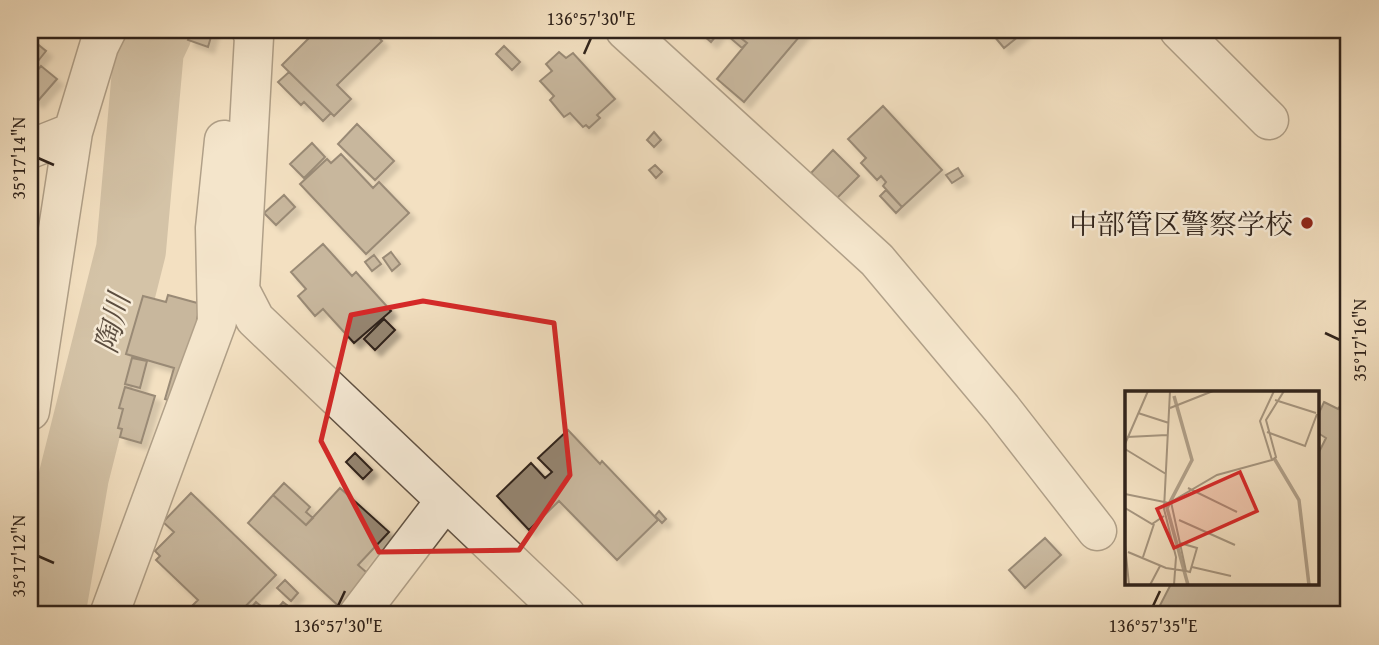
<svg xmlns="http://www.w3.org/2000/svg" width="1379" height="645" font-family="'Gentium Book Plus','Noto Serif JP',serif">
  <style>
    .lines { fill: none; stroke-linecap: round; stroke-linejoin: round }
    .river { stroke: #b09f88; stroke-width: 70 }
    .building { fill: #958571; stroke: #2f221a; stroke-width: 2; filter: url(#shadow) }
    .minor-casing { stroke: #605244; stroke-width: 41 }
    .minor { stroke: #f7ebd7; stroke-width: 38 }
    .marked { fill: none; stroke: #d62828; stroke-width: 5; stroke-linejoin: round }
    .ticks { fill: none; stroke: #2f221a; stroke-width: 2.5 }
    .poi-dot { fill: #8f2418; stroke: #f7ebd7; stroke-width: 2.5 }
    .labels { text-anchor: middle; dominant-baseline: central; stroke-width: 5; stroke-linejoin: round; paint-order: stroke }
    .poi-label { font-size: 28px; fill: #2f221a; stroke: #f7ebd7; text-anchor: end }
    .water-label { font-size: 30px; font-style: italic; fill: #5c4e40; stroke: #f7ebd7 }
    .inset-river { fill: none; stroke: #b09f88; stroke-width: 3.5 }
    .inset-road { fill: none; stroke: #a5947e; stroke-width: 2 }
    .view { fill: #d62828; fill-opacity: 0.15; stroke: #d62828; stroke-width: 3.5 }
    .inset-edge { fill: none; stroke: #2f221a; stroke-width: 3.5 }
    .neatline { fill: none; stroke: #2f221a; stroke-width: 2.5 }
    .ticks-label { font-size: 18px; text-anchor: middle; fill: #2f221a }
  </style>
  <defs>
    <filter id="shadow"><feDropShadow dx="6" dy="6" stdDeviation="2" flood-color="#0004"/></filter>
  </defs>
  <rect width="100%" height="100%" fill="#f3e0c1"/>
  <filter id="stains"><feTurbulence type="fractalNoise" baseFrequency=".00286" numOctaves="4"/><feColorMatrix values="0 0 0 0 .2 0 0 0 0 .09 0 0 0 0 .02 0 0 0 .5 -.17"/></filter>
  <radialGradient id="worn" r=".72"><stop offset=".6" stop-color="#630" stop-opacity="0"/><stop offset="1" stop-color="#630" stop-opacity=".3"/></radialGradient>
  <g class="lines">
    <path class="river" d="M50 615 74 476 131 250 149 49 158 30"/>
  </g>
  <path class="building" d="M192 30H213L208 47 188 40Z
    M317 30H371L382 41 337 85 351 99 334 116 282 65Z
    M697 30H721L711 42Z
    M721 30H731L747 43 742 48Z
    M731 30H805L744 102 717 79 747 43Z
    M989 30H1022L1024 32 1004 48Z
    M30 38 46 51 30 71Z
    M504 46 520 62 512 70 496 54Z
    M559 52 566 58 573 53 615 99 597 115 600 118 589 128 586 125 583 127 570 113 564 117 550 100 554 96 540 81 552 71 546 64Z
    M41 66 57 79 37 102 30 95V79Z
    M289 72 331 113 323 121 304 102 301 105 278 82Z
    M883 106 942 170 902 207 883 186 886 182 881 176 877 180 861 163 866 158 848 139Z
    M357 124 394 161 375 180 338 144Z
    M654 132 661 140 654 147 647 140Z
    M312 143 325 157 304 178 290 164Z
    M833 150 859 176 836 199 811 173Z
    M341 154 373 188 379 182 409 213 366 254 300 184 327 159 331 163Z
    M655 165 662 172 656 178 649 170Z
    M958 168 963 176 952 183 946 175Z
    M886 190 902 207 896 213 880 196Z
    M284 195 295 207 276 225 264 213Z
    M323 244 352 276 356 272 391 311 354 343 323 309 315 316 298 296 306 289 291 272Z
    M391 252 400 264 392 271 383 258Z
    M374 255 381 264 372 271 365 262Z
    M168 295 201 304 197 319 202 321 178 403 165 399 174 368 126 354 143 296 166 302Z
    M384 319 395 330 375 350 364 339Z
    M132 358 147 361 140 388 125 384Z
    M125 387 155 396 141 443 120 437 122 429 118 428 123 409 119 408Z
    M1324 402 1338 409 1340 406 1349 411V615H1155L1171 584H1318V454L1326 438 1318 433V415Z
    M568 430 600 464 602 461 658 520 617 560 559 501 529 530 497 496 531 463 545 478 552 472 538 458Z
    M355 453 372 470 363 479 346 462Z
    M284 483 310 507 306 512 313 518 306 525 273 495Z
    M340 488 389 532 358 565 373 578 343 610 248 523 273 495 306 525Z
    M191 493 276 575 237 615H196L189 609 198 600 156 560 160 556 155 551 174 532 163 522Z
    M659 511 666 519 662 523 655 516Z
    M1045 538 1061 555 1025 588 1009 570Z
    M285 580 298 593 291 601 277 588Z
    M256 602 272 615H245Z
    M283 602 288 606 282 613 277 609Z"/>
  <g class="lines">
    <defs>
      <path id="minor" d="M251 30 254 37 240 290 255 319 566 615
        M625 30 877 260 1002 409 1097 531
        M1179 30 1269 120
        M30 149 73 132
        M30 411 73 132 99 46 107 30
        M109 615 217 322 215 228 224 140
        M358 615 445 501"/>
    </defs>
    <use href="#minor" class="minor-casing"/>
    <use href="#minor" class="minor"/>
  </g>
  <path d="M0 0H1379V645H0ZM423 301 554 323 570 475 519 550 379 552 321 441 351 315Z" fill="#f3e0c1" fill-opacity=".55" fill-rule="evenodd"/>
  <path class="marked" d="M423 301 554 323 570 475 519 550 379 552 321 441 351 315Z"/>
  <path class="ticks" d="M584 54 591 38M38 158 54 165M1325 333 1340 340M38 556 54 563M338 606 345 591M1153 606 1160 591"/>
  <circle class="poi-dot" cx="1307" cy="223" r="7"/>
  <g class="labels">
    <g class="poi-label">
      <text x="1293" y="223">中部管区警察学校</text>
    </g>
    <g class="water-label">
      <text transform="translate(112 323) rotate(-76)">陶川</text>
    </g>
  </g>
  <g transform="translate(1125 391)">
    <rect width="194" height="194" fill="#f3e0c1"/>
    <path class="inset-river" d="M49 5 67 69 42 117 63 194M149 67 174 109 184 194"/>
    <path class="inset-road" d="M45 0 39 118 51 166 49 194M150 9 191 22M45 17 88 0M13 22 44 32M142 41 180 55 192 23M2 46 42 44M0 53 23 0M0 58 41 83M147 69 135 30 149 0M63 97 112 121M0 103 44 112 92 84 147 69 151 66 141 29 159 0M0 117 27 133 39 125M54 129 110 154M55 152 72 157 65 181 61 180M0 154 4 194M3 161 41 177 61 180 46 111M18 166 29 133M67 176 106 185M25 194 35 175"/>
    <path class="view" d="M115 81 132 120 49 157 32 118Z"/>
    <rect width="194" height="194" class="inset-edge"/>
  </g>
  <rect width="1379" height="645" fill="none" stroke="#f3e0c1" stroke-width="77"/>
  <rect x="38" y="38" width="1302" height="568" class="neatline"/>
  <g class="ticks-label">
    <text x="591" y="25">136°57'30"E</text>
    <text transform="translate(19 158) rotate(-90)" y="6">35°17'14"N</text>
    <text transform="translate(1360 340) rotate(-90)" y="6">35°17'16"N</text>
    <text transform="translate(19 556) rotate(-90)" y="6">35°17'12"N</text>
    <text x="338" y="632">136°57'30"E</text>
    <text x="1153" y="632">136°57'35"E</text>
  </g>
  <rect width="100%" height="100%" filter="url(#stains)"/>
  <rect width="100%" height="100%" fill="url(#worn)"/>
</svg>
